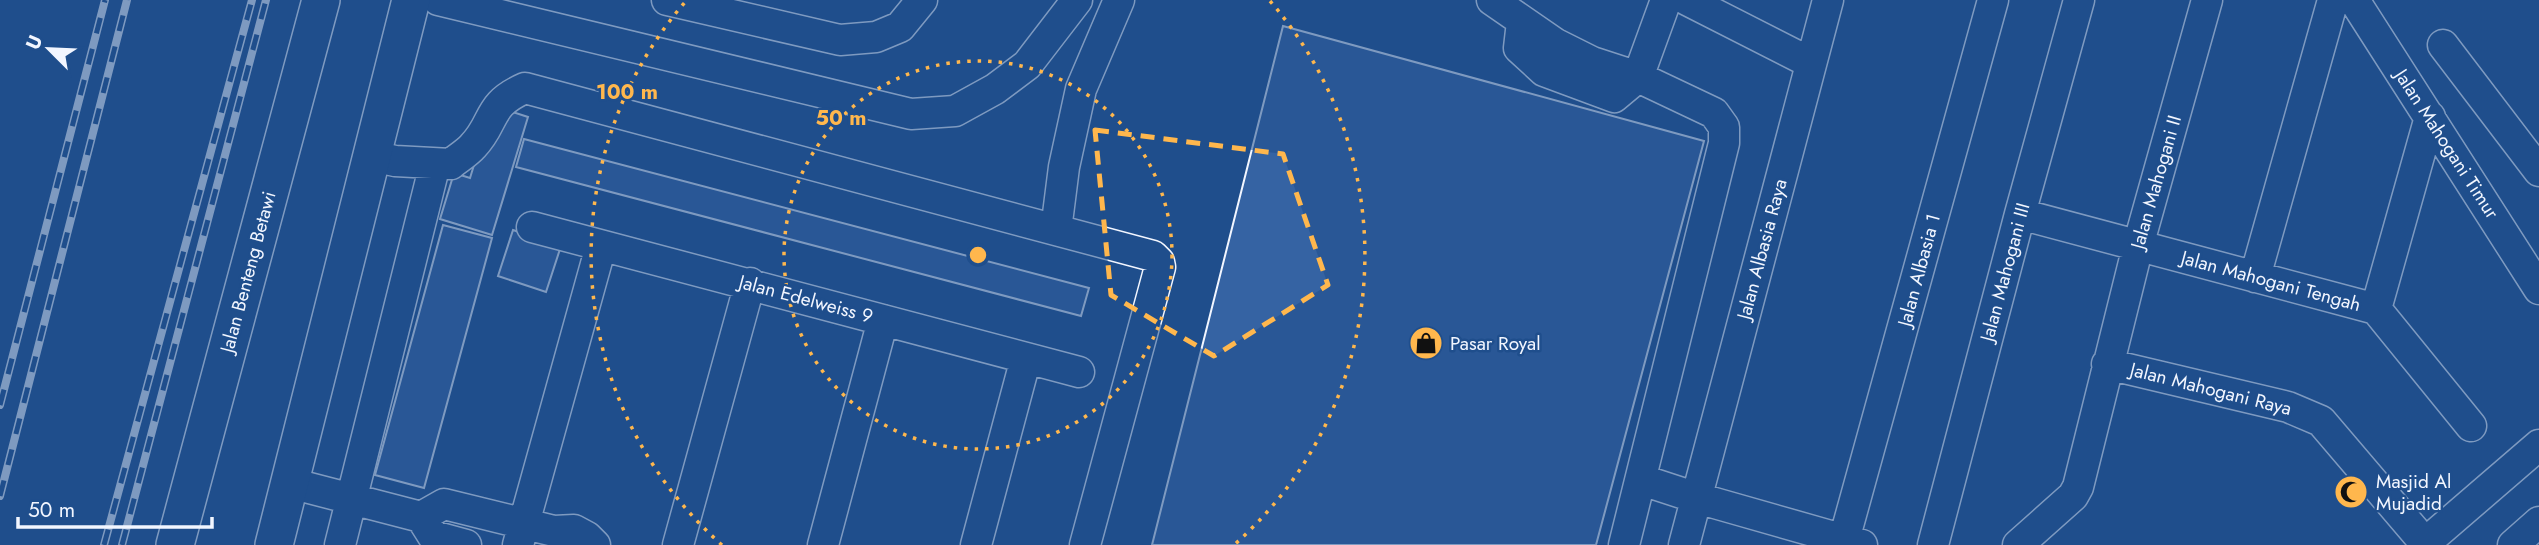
<svg xmlns="http://www.w3.org/2000/svg" width="2539" height="545" font-family="Jost,sans-serif">
  <style>
    .building { fill: #3563a3; stroke: #f2f6ff; stroke-width: 2 }
    .lines { fill: none; stroke-linecap: round; stroke-linejoin: round }
    .minor-casing { stroke: #f2f6ff; stroke-width: 33 }
    .major-casing { stroke: #f2f6ff; stroke-width: 40 }
    .minor { stroke: #1f4e8c; stroke-width: 30 }
    .major { stroke: #1f4e8c; stroke-width: 37 }
    .rail-casing { stroke: #f2f6ff; stroke-width: 8 }
    .rail { stroke: #1f4e8c; stroke-width: 5; stroke-dasharray: 16; stroke-linecap: butt }
    .marked { fill: none; stroke: #ffb74d; stroke-width: 5; stroke-dasharray: 14 9; stroke-linejoin: round }
    .ring { fill: none; stroke: #ffb74d; stroke-width: 3.5; stroke-dasharray: 3.5 7 }
    .labels { text-anchor: middle; dominant-baseline: central; stroke-width: 5; stroke-linejoin: round; paint-order: stroke }
    .street-label { font-size: 19px; fill: #f2f6ff; stroke: #1f4e8c }
    .poi-label { font-size: 19px; fill: #f2f6ff; stroke: #1f4e8c; text-anchor: start }
    .centre { fill: #ffb74d; stroke: #1f4e8c; stroke-width: 3.5 }
    .ring-label { font-size: 21px; text-anchor: middle; font-weight: bold; fill: #ffb74d; stroke: #1f4e8c; stroke-width: 5; stroke-linejoin: round; paint-order: stroke }
  </style>
  <rect width="100%" height="100%" fill="#1f4e8c"/>
  <path class="building" d="M1283 26 1704 141 1596 545H1152Z
    M500 108 528 117 492 235 440 219 454 173 470 178 485 129Z
    M524 139 1089 288 1081 316 516 167Z
    M443 225 492 238 424 488 375 475Z
    M513 230 561 246 546 292 498 276Z"/>
  <g class="lines">
    <defs>
      <path id="minor" d="M438 0 911 114 955 111 995 89 1027 65 1077 0
        M667 0 840 40 876 37 900 27 922 0
        M1492 0 1556 44 1592 62 1638 77 1714 113 1724 127V143L1624 545
        M1687 0 1811 63
        M2354 0 2539 289
        M1522 22 1519 48 1544 71 1614 97 1638 77 1666 0
        M2443 45 2539 171
        M372 156 395 161 451 164C458 158 467 153 473 146 496 122 486 105 525 88L1153 256 1159 262 1160 267 1085 545
        M2020 214 2376 309 2471 426
        M532 227 1079 372
        M1056 230 1064 167 1081 89 1119 0
        M2255 277 2333 0
        M2376 309 2430 117
        M2107 364 2288 407 2321 421 2425 543
        M1642 480 1697 498 1862 545
        M290 483 421 517 433 536 466 545
        M421 517 444 504 554 531 574 530 587 537 595 545
        M1844 540 1993 0
        M340 545 435 164
        M518 545 601 246
        M678 545 750 283
        M823 545 883 320
        M976 545 1026 358
        M1684 545 1828 0
        M1933 545 2020 214 2079 0
        M2018 545 2073 496 2078 487 2138 246 2207 0
        M2423 545 2539 445
        M2513 545 2539 522"/>
      <path id="major" d="M175 545 321 0
        M274 545 411 0"/>
    </defs>
    <use href="#minor" class="minor-casing"/>
    <use href="#major" class="major-casing"/>
    <use href="#minor" class="minor"/>
    <use href="#major" class="major"/>
    <defs>
      <path id="rail" d="M0 405 105 0
        M0 496 127 0
        M104 545 252 0
        M122 545 266 0"/>
    </defs>
    <use href="#rail" class="rail-casing"/>
    <use href="#rail" class="rail"/>
  </g>
  <path d="M0 0H2539V545H0ZM1095 130 1283 154 1328 285 1214 356 1111 295Z" fill="#1f4e8c" fill-opacity=".55" fill-rule="evenodd"/>
  <path class="marked" d="M1095 130 1283 154 1328 285 1214 356 1111 295Z"/>
  <g class="ring">
    <circle cx="978" cy="255" r="194"/>
    <path d="M722 545A387 387 0 0 1 686 1M1270 1A387 387 0 0 1 1234 545"/>
  </g>
  <defs>
    <symbol id="shop-disc" viewBox="-11 -11 22 22"><circle r="9.5" fill="#ffb74d" stroke="#1f4e8c"/><path d="M-5-2.5h2.3a2.7 3.5 0 0 1 5.4 0H5L5.5 6h-11ZM-1.5-2.5h3a1.5 2.3 0 0 0-3 0Z" fill="#111"/></symbol>
    <symbol id="mosque-disc" viewBox="-11 -11 22 22"><circle r="9.5" fill="#ffb74d" stroke="#1f4e8c"/><path d="M3.5-4.9A6 6 0 1 0 3.5 4.9A5 5 0 1 1 3.5-4.9Z" fill="#111"/></symbol>
  </defs>
  <g fill-rule="evenodd">
    <use href="#shop-disc" x="1407" y="324" width="38" height="38"/>
    <use href="#mosque-disc" x="2332" y="473" width="38" height="38"/>
  </g>
  <g class="labels">
    <g class="street-label">
      <text transform="translate(2447 144) rotate(57)">Jalan Mahogani Timur</text>
      <text transform="translate(2156 182) rotate(-74)">Jalan Mahogani II</text>
      <text transform="translate(1762 249) rotate(-75)">Jalan Albasia Raya</text>
      <text transform="translate(1919 270) rotate(-75)">Jalan Albasia 1</text>
      <text transform="translate(248 272) rotate(-75)">Jalan Benteng Betawi</text>
      <text transform="translate(2005 272) rotate(-75)">Jalan Mahogani III</text>
      <text transform="translate(2271 281) rotate(15)">Jalan Mahogani Tengah</text>
      <text transform="translate(806 299) rotate(15)">Jalan Edelweiss 9</text>
      <text transform="translate(2211 389) rotate(14)">Jalan Mahogani Raya</text>
    </g>
    <g class="poi-label">
      <text x="1450" y="343">Pasar Royal</text>
      <text x="2376" y="481">Masjid Al<tspan x="2376" dy="22">Mujadid</tspan></text>
    </g>
  </g>
  <circle cx="978" cy="255" r="10" class="centre"/>
  <g class="ring-label">
    <text x="627" y="99">100 m</text>
    <text x="841" y="125">50 m</text>
  </g>
  <g transform="translate(49 49) rotate(294)" stroke="#1f4e8c" stroke-width="5" paint-order="stroke">
  <path d="M0-5L12 26L0 18L-12 26Z" fill="#f2f6ff"/>
  <text y="-10" font-size="19" font-weight="bold" text-anchor="middle" fill="#f2f6ff">U</text>
  </g>
  <path d="M18 517v10h194v-10" fill="none" stroke="#f2f6ff" stroke-width="3.5"/>
  <text x="28" y="517" font-size="21" fill="#f2f6ff" stroke="#1f4e8c" stroke-width="5" paint-order="stroke">50 m</text>
</svg>
